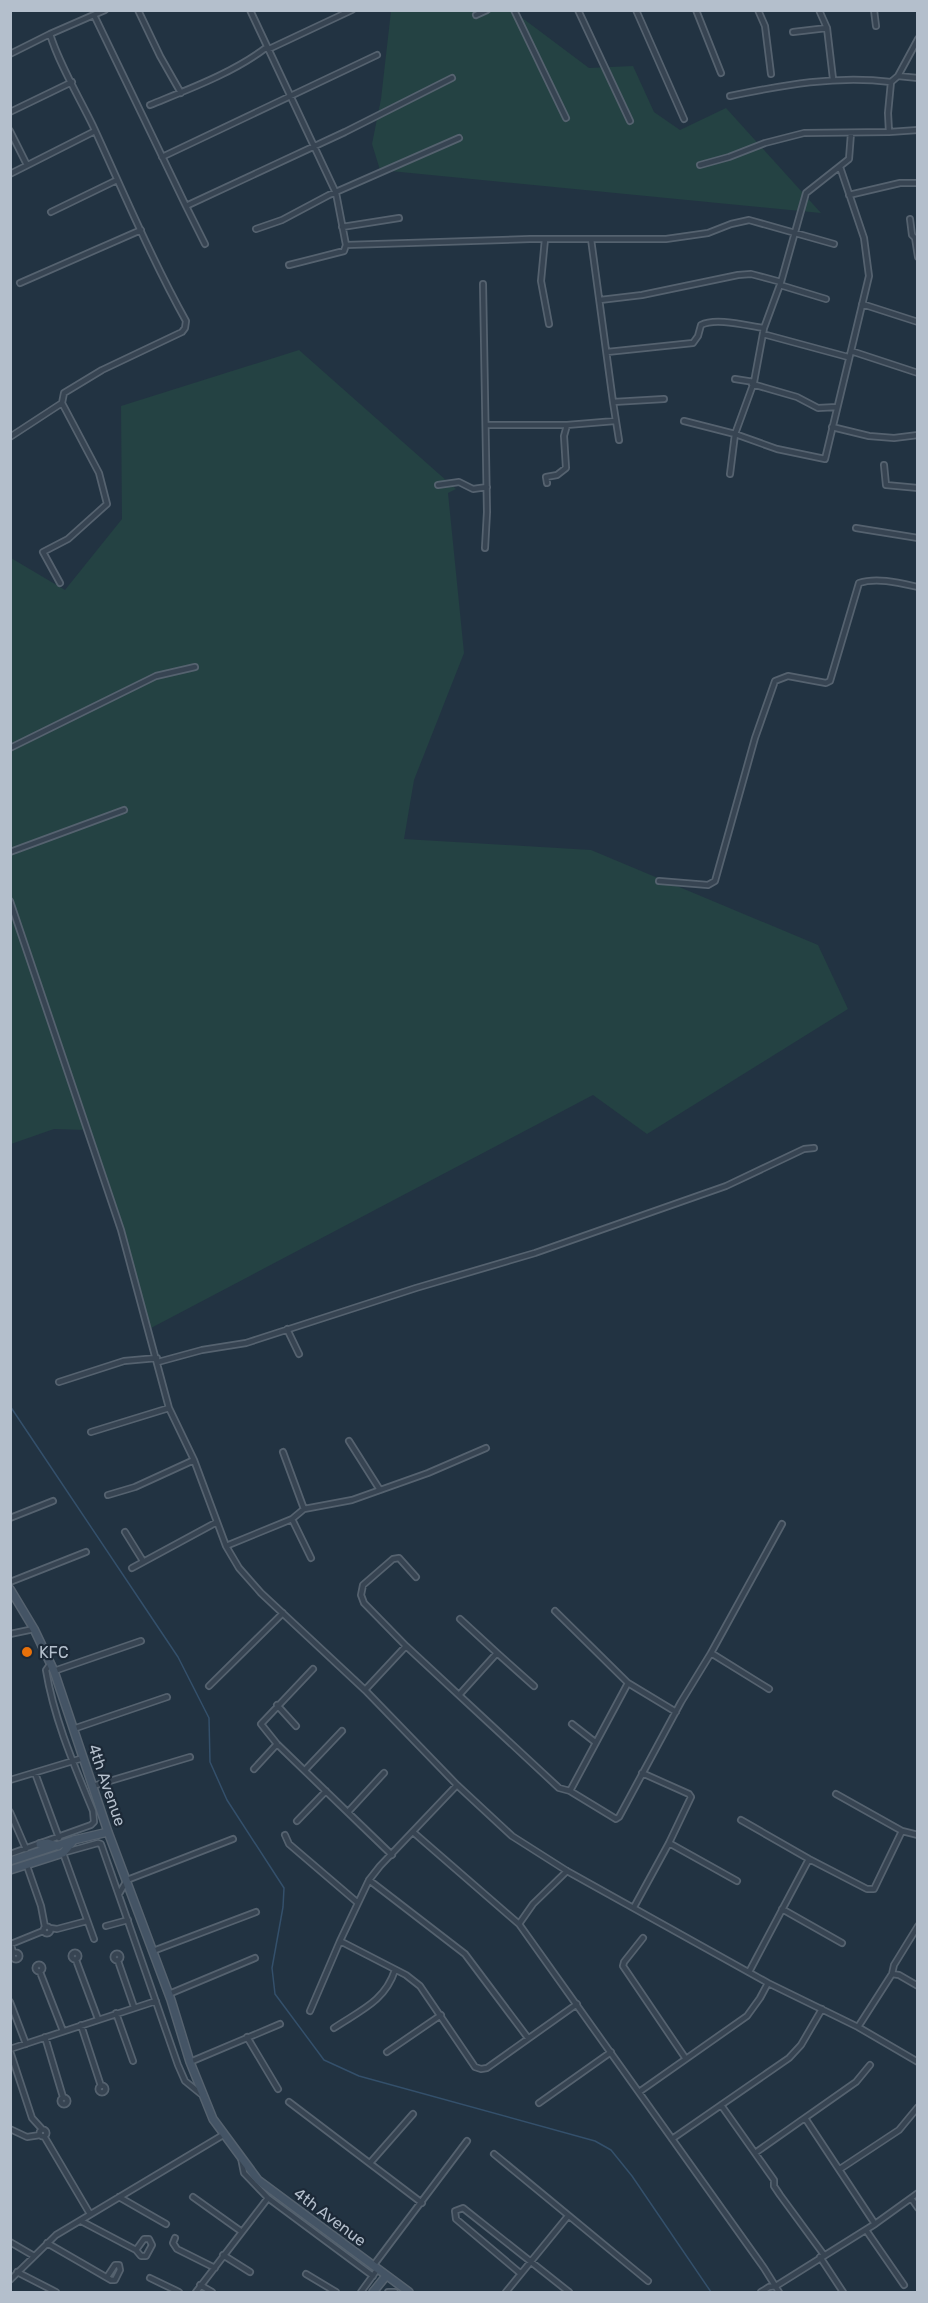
<svg xmlns="http://www.w3.org/2000/svg" width="928" height="2303" font-family="Rubik,sans-serif">
  <style>
    .green { fill: #244243 }
    .lines { fill: none; stroke-linecap: round; stroke-linejoin: round }
    .stream { stroke: #34506b; stroke-width: 1.5 }
    .street-casing { stroke: #55626f; stroke-width: 8 }
    .secondary-casing { stroke: #55626f; stroke-width: 10 }
    .street { stroke: #374452; stroke-width: 4.5 }
    .secondary { stroke: #445465; stroke-width: 7 }
    .food-dot { fill: #e8710a; stroke: #1c2937; stroke-width: 2 }
    .labels { text-anchor: middle; dominant-baseline: central; stroke-width: 4.5; stroke-linejoin: round; paint-order: stroke }
    .poi-label { font-size: 16px; fill: #b4bfcc; stroke: #1c2937; text-anchor: start }
    .street-label { font-size: 16px; fill: #b4bfcc; stroke: #1c2937 }
  </style>
  <rect width="100%" height="100%" fill="#223342"/>
  <path class="green" d="M391 11H513L589 68 633 66 654 112 680 130 726 108 821 213 380 170 372 144 381 99Z
    M299 350 456 489 448 493 464 653 414 780 404 839 591 850 818 945 848 1009 647 1134 593 1095 151 1328 86 1130 54 1129 11 1144V558L65 590 122 519 121 406Z"/>
  <g class="lines">
    <path class="stream" d="M10 1406 178 1657 209 1718 210 1762 227 1800 284 1888 283 1907 272 1968 275 1994 324 2060 359 2076 595 2141 611 2150 632 2176 711 2292"/>
    <defs>
      <path id="street" d="M138 10 160 56 181 93
        M250 10 336 193 346 245 344 251 289 265
        M514 10 566 118
        M578 10 630 121
        M636 10 684 119
        M696 10 721 73
        M758 10 765 26 771 74
        M819 10 827 28
        M874 10 876 26
        M94 15 186 206 345 132 452 78
        M476 15 487 10
        M793 32 827 28 833 79
        M269 49 352 10
        M10 54 50 34
        M898 76 918 78
        M730 96C784 85 836 75 891 82
        M150 105C189 89 233 73 267 47
        M10 112 72 82
        M10 131 27 165
        M889 132 888 113 891 82 898 76 918 39
        M162 157 377 55
        M700 165 729 157 765 143 804 133 889 132 918 130
        M10 174 95 131
        M849 195 900 183H918
        M186 206 205 244
        M51 212 117 180
        M910 219 912 235 915 238
        M342 227 399 218
        M256 229 282 220 329 195 459 138
        M918 238H915L918 257
        M545 239 541 281 549 324
        M591 239 613 402 664 399
        M346 245 530 239H666L708 233 731 224 749 220 834 244
        M20 283 141 230
        M483 284 487 512 485 548
        M780 285 826 299
        M600 300 642 295 738 275 751 274 781 282
        M862 304 918 322
        M763 334 848 357
        M851 351 918 373
        M607 352 693 343 698 336 701 325C716 317 748 326 764 328
        M735 379 754 382 764 328 781 282 806 193 849 159 851 133
        M752 384 797 397 818 408 837 407
        M613 402 619 440
        M684 421 735 434 754 382
        M486 425H567L615 421
        M832 427 869 436 894 438 918 435
        M10 437 62 403 64 393 102 370 182 332 185 328 186 321C151 258 123 191 93 126 79 97 59 64 50 34L105 10
        M884 465 886 485 918 488
        M730 474 735 434 777 449 825 459 869 276 864 238 840 167
        M547 483 546 477 557 475 566 468 564 436 567 425
        M438 485 459 482 473 489 487 487
        M856 528 918 538
        M60 583 43 552 68 539 107 504 99 473 62 403
        M10 748 156 676 195 667
        M10 852 124 810
        M659 881 708 885 715 881 755 738 775 681 788 676 826 683 830 681 859 583C877 577 900 583 918 587
        M10 901 121 1230 169 1408 194 1460 226 1546 239 1568 261 1593 365 1690 457 1785 512 1836 567 1871 768 1983 858 2027 918 2062
        M287 1329 299 1354
        M158 1362 202 1350 246 1343 416 1288 535 1253 726 1186 804 1149 814 1148
        M59 1382 124 1361 157 1358
        M91 1432 169 1408
        M349 1441 380 1490
        M283 1452 304 1509
        M108 1495 135 1487 194 1460
        M10 1518 53 1501
        M292 1519 311 1558
        M125 1532 143 1561
        M226 1546 292 1519 304 1509 352 1500 428 1473 486 1448
        M132 1568 217 1522
        M416 1577 399 1558 393 1559 363 1585 361 1595 364 1603 406 1646 559 1788 570 1791 616 1819 619 1817 681 1702 711 1653 769 1689
        M10 1582 86 1552
        M555 1611 628 1683 570 1791
        M460 1619 497 1653
        M10 1634 34 1629
        M711 1653 782 1524
        M313 1669 261 1724 277 1744 392 1855
        M54 1671 141 1641
        M628 1683 676 1712
        M209 1686 283 1613
        M365 1690 406 1646
        M460 1694 497 1653 534 1686
        M277 1705 296 1726
        M572 1724 595 1742
        M73 1729 167 1697
        M254 1769 277 1744
        M305 1770 342 1731
        M35 1773 59 1838
        M10 1780 83 1758
        M93 1786 190 1757
        M836 1794 902 1831
        M10 1812 26 1849
        M348 1812 384 1773
        M741 1820 809 1859 867 1889H874L902 1831 918 1835
        M297 1821 326 1791
        M413 1832 519 1924 764 2268 779 2292
        M285 1835 289 1844 358 1903
        M669 1843 737 1881
        M66 1852 98 1843 101 1844 178 2065 185 2081 201 2094
        M63 1853 94 1939
        M10 1854 91 1825 94 1822 93 1811C74 1765 54 1719 46 1670L51 1663
        M27 1866 41 1906 45 1927
        M369 1880 465 1954 528 2038
        M119 1894 127 1880 233 1839
        M634 1907 669 1843 691 1797 689 1794 642 1773
        M782 1909 842 1943
        M519 1924 533 1904 567 1871
        M106 1926 128 1920
        M43.5 1930a3.5 3.5 0 1 1 7 0a3.5 3.5 0 1 1-7 0Z
        M50 1928 57 1929 87 1921
        M643 1938 624 1962 623 1966 686 2059
        M340 1941 406 1975 420 1986 475 2067 481 2069 487 2068 577 2004
        M153 1951 256 1912
        M12.5 1956a3.5 3.5 0 1 1 7 0a3.5 3.5 0 1 1-7 0Z
        M71.5 1956a3.5 3.5 0 1 1 7 0a3.5 3.5 0 1 1-7 0Z
        M13 1953 11 1944 43 1931
        M113.5 1957a3.5 3.5 0 1 1 7 0a3.5 3.5 0 1 1-7 0Z
        M76 1960 98 2019
        M118 1961 134 2007
        M35.5 1968a3.5 3.5 0 1 1 7 0a3.5 3.5 0 1 1-7 0Z
        M40 1972 63 2031
        M749 1972 809 1859
        M892 1974 899 1975 918 1986
        M169 1994 255 1958
        M10 2002 26 2044
        M310 2011 340 1941 369 1880 380 1866 457 1785
        M116 2013 133 2061
        M81 2025 101 2086
        M858 2027 892 1974 894 1965 918 1926
        M334 2028C361 2010 385 2001 395 1970
        M45 2037 63 2097
        M247 2037 278 2089
        M10 2049 156 2001
        M10 2051 32 2118 42 2129
        M387 2052 441 2015
        M190 2062 280 2024
        M98.5 2089a3.5 3.5 0 1 1 7 0a3.5 3.5 0 1 1-7 0Z
        M639 2092 747 2016 760 1998 768 1983
        M60.5 2101a3.5 3.5 0 1 1 7 0a3.5 3.5 0 1 1-7 0Z
        M289 2102 422 2203
        M539 2103 611 2052
        M721 2105 774 2180V2186L780 2195 824 2255
        M10 2129 27 2137 40 2135
        M39.5 2133a3.5 3.5 0 1 1 7 0a3.5 3.5 0 1 1-7 0Z
        M44 2136 90 2214
        M672 2139 789 2058 801 2045 822 2009
        M755 2153 856 2082 870 2065
        M494 2154 648 2281
        M241 2158 244 2173 268 2198 373 2276
        M370 2163 413 2114
        M840 2169 899 2130 918 2107
        M119 2197 166 2224
        M193 2197 242 2232
        M911 2198 918 2208
        M81 2221 136 2250 141 2256H146L152 2245 149 2239H144L136 2250
        M875 2224 918 2193
        M866 2230 904 2285
        M175 2238 173 2243 177 2249 215 2268
        M10 2242 34 2256
        M47 2243 111 2280H115L120 2270 119 2265H115L107 2277
        M223 2255 250 2272
        M820 2257 843 2292
        M373 2266 467 2141
        M17 2272 56 2292
        M520 2273 456 2219 455 2211 463 2208 569 2292
        M306 2274 336 2292
        M150 2278 179 2292
        M10 2280 56 2235 223 2135
        M200 2285 212 2292
        M196 2292 268 2198
        M361 2292 377 2270
        M388 2292H395
        M506 2292 568 2216
        M761 2292 769 2287 776 2286 875 2224 805 2118"/>
      <path id="secondary" d="M10 1589 34 1629 54 1671 108 1832 171 2000 190 2062 213 2119 258 2180 409 2292
        M40 1844 48 1843 58 1846
        M10 1861 74 1840 108 1832
        M10 1870 63 1853 74 1840
        M373 2292 386 2276"/>
    </defs>
    <use href="#street" class="street-casing"/>
    <use href="#secondary" class="secondary-casing"/>
    <use href="#street" class="street"/>
    <use href="#secondary" class="secondary"/>
  </g>
  <circle class="food-dot" cx="27" cy="1652" r="6"/>
  <g class="labels">
    <g class="poi-label">
      <text x="39" y="1652">KFC</text>
    </g>
    <g class="street-label">
      <text transform="translate(107 1785) rotate(71)">4th Avenue</text>
      <text transform="translate(330 2217) rotate(37)">4th Avenue</text>
    </g>
  </g>
  <rect width="928" height="2303" fill="none" stroke="#b4bfcc" stroke-width="24"/>
</svg>
